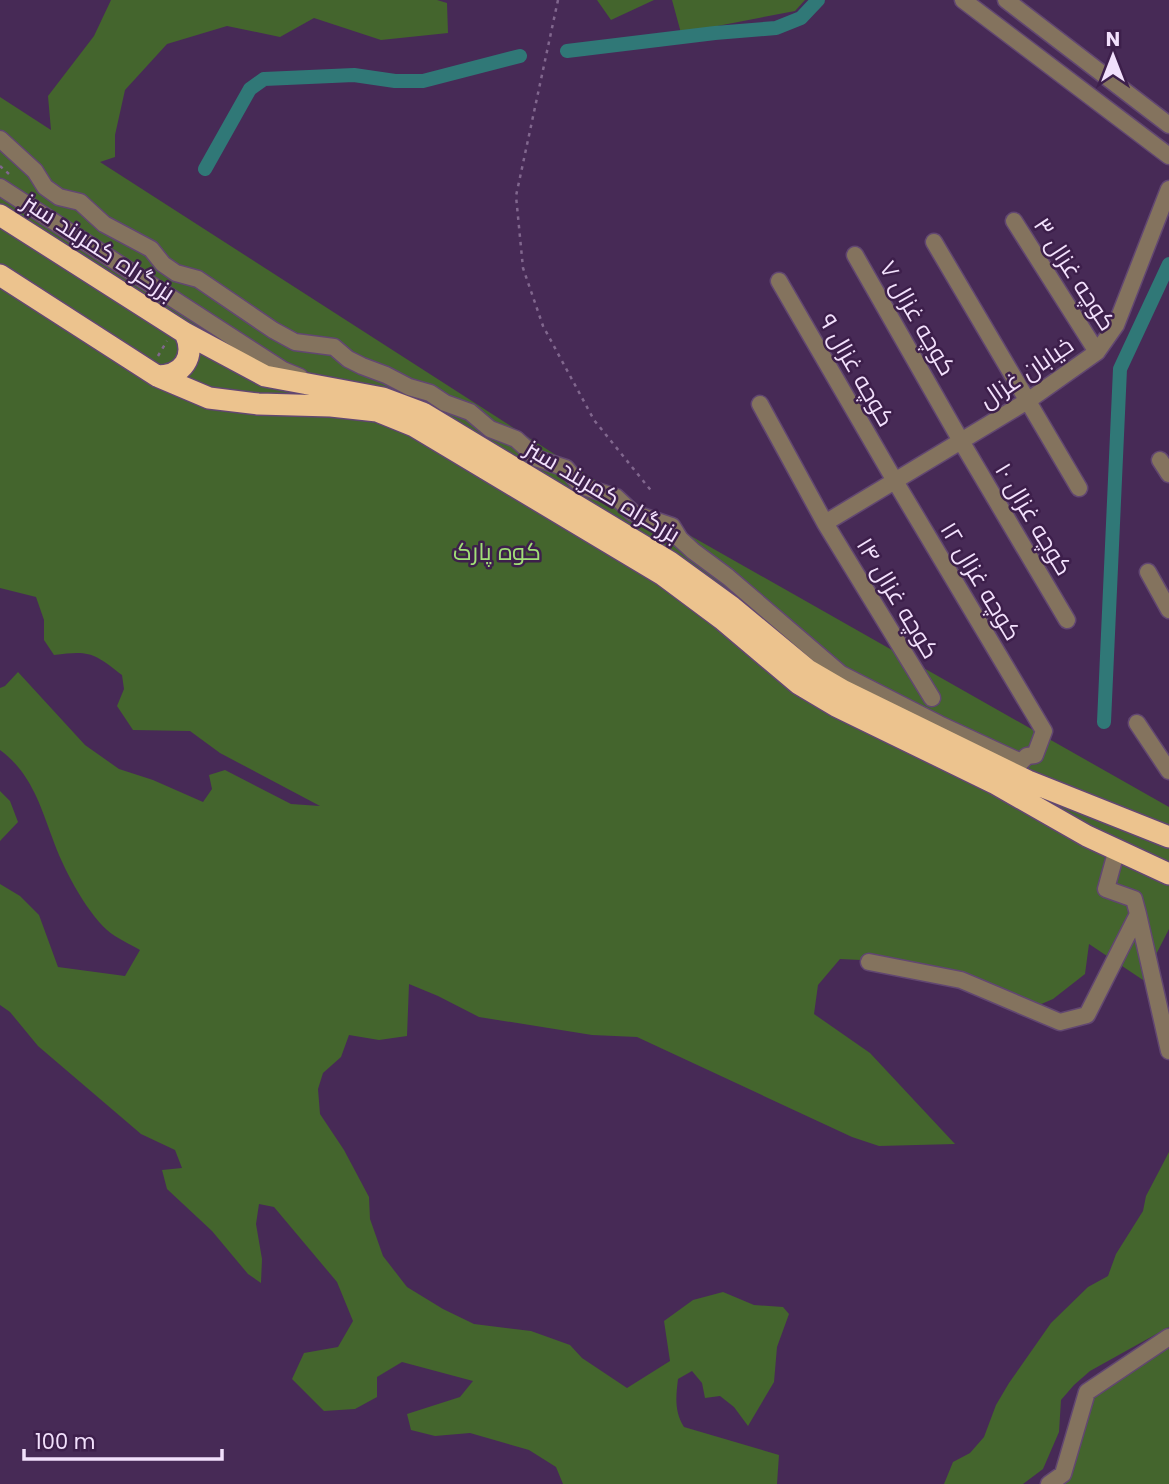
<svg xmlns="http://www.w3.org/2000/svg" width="1169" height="1484" font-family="Poppins,Cairo,sans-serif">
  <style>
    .green { fill: #44652d }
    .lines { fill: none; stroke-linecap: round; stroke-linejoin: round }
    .canal { stroke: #307877; stroke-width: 14 }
    .minor-casing { stroke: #624771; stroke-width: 19 }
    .highway-casing { stroke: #624771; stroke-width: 24 }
    .path { stroke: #81678e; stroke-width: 2.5; stroke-dasharray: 3.5 5; stroke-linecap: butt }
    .minor { stroke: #84735e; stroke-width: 16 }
    .highway { stroke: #ecc38e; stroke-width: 21 }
    .labels { text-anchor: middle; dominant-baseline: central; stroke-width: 5; stroke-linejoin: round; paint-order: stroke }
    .street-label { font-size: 24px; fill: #f2e0fc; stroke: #3d1f4b }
    .park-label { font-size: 24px; fill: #a1de77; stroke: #3d1f4b }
  </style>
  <rect width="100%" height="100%" fill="#472a56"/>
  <path class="green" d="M111 0H437L447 3 448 33 381 40 314 18 280 37 227 26 167 44 125 90 115 135V157L100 162 615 493 1169 807V929L1143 980 1089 944 1085 974 1053 999 1025 1011 903 962 840 959 818 985 814 1014 870 1053 955 1144 879 1146 852 1137 637 1037 592 1035 479 1017 438 996 409 984 407 1036 379 1040 349 1035 341 1057 323 1073 318 1089 320 1114 344 1150 369 1197 370 1219 383 1256 407 1287 443 1309 474 1324 531 1331 570 1345 582 1358 627 1388 670 1361 664 1321 693 1300 723 1292 754 1305 783 1307 789 1314 777 1347 774 1382 748 1426 734 1407 720 1396 705 1398 702 1383 692 1371 678 1379C676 1396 674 1411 684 1427L779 1455 777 1484H563L556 1467 529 1450 470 1433 435 1436 411 1430 407 1414 460 1397 473 1381 402 1362 377 1377V1397L355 1409 324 1411 292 1379 304 1353 338 1347 353 1321 337 1282 274 1207 259 1204 256 1224 262 1259 261 1283 248 1274 212 1231 167 1189 162 1170 182 1168 175 1150 141 1134 38 1046 10 1012 0 1005V884L20 896 39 915 58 967 125 976 140 950C130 944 116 938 107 930 85 910 62 866 52 837 40 804 30 772 0 750V688L5 686 18 672 85 745 119 769 153 780 203 802 212 789 209 775 225 770 291 804 320 806 220 753 190 731 133 730 117 706 124 689 122 675C94 653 90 650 54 655L44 640V620L36 597 0 588V97L51 130 48 96 94 36Z
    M597 0H654L611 20Z
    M672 0H805L795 11 681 33Z
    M0 791 10 801 18 822 0 841Z
    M1169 1152V1327L1090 1371 1074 1385 1061 1400 1059 1432 1043 1469 1023 1484H944L953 1462 970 1453 984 1437 996 1405 1009 1383 1051 1323 1088 1287 1108 1276 1116 1254 1143 1211 1146 1196Z
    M1169 1346V1484H1054L1080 1399Z"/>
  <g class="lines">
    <path class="canal" d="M567 51 715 33 776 28 801 18 818 0
      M205 169 250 89 264 79 354 75 395 81H423L520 56
      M1104 722 1120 369 1169 264"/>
    <defs>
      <path id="minor" d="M963 0 1169 156
        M1006 0 1169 125
        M0 139 35 171 45 187 59 197 80 202 104 224 151 249 163 264 176 273 198 279 273 330 295 342 334 347 348 359 362 366 386 375 409 387 430 393 445 403 470 412 490 429 516 439 538 459 566 468 581 486 616 497 633 513 672 526 680 539 693 551 728 577 841 674 939 724 1021 762 1027 756 1035 755 1044 731 895 481 779 281
        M0 187 283 370 300 377
        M1014 221 1097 352
        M934 242 1079 488
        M855 255 961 441 1067 620
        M760 404 825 523 932 698
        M1160 460 1169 474
        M825 523 1029 400 1097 352 1116 325 1169 189
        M1148 572 1169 610
        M1137 723 1169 771
        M1138 914 1169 1051
        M869 962 961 980 1060 1022 1087 1015 1138 914 1134 899 1106 889 1117 849
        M1049 1484 1063 1474 1087 1392 1169 1337"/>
      <path id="highway" d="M0 215 185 333 265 376 383 398 423 413 670 562 732 607 808 670 844 691 1028 781 1169 837
        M0 275 157 376 209 398 258 404 331 406 377 411 414 426 663 575 722 619 799 684 836 706 994 783 1087 836 1169 874
        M157 376C183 376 196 357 185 333"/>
    </defs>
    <use href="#minor" class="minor-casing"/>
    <use href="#highway" class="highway-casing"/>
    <path class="path" d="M558 0 516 196 523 268 543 326 594 420 653 493
      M0 166 9 174
      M158 356 167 341"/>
    <use href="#minor" class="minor"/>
    <use href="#highway" class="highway"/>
  </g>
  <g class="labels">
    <g class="street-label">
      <text transform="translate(99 247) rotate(33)">بزرگراه کمربند سبز</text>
      <text transform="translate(1075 274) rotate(57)">کوچه غزال ۳</text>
      <text transform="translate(918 318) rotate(60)">کوچه غزال ۷</text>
      <text transform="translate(857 370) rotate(60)">کوچه غزال ۹</text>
      <text transform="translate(1026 372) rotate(-34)">خیابان غزال</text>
      <text transform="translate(603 491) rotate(31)">بزرگراه کمربند سبز</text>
      <text transform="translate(1034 519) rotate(59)">کوچه غزال ۱۰</text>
      <text transform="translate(981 581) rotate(59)">کوچه غزال ۱۲</text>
      <text transform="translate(898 598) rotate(59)">کوچه غزال ۱۴</text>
    </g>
    <g class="park-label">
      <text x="497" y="551">کوه پارک</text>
    </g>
  </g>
  <g transform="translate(1113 56)" stroke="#3d1f4b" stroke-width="5" paint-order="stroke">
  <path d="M0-5L12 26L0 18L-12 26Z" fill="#f2e0fc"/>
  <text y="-10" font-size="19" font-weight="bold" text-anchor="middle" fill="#f2e0fc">N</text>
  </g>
  <path d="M24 1449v10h198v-10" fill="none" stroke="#f2e0fc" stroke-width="3.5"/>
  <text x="35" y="1449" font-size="21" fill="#f2e0fc" stroke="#3d1f4b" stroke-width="5" paint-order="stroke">100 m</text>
</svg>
